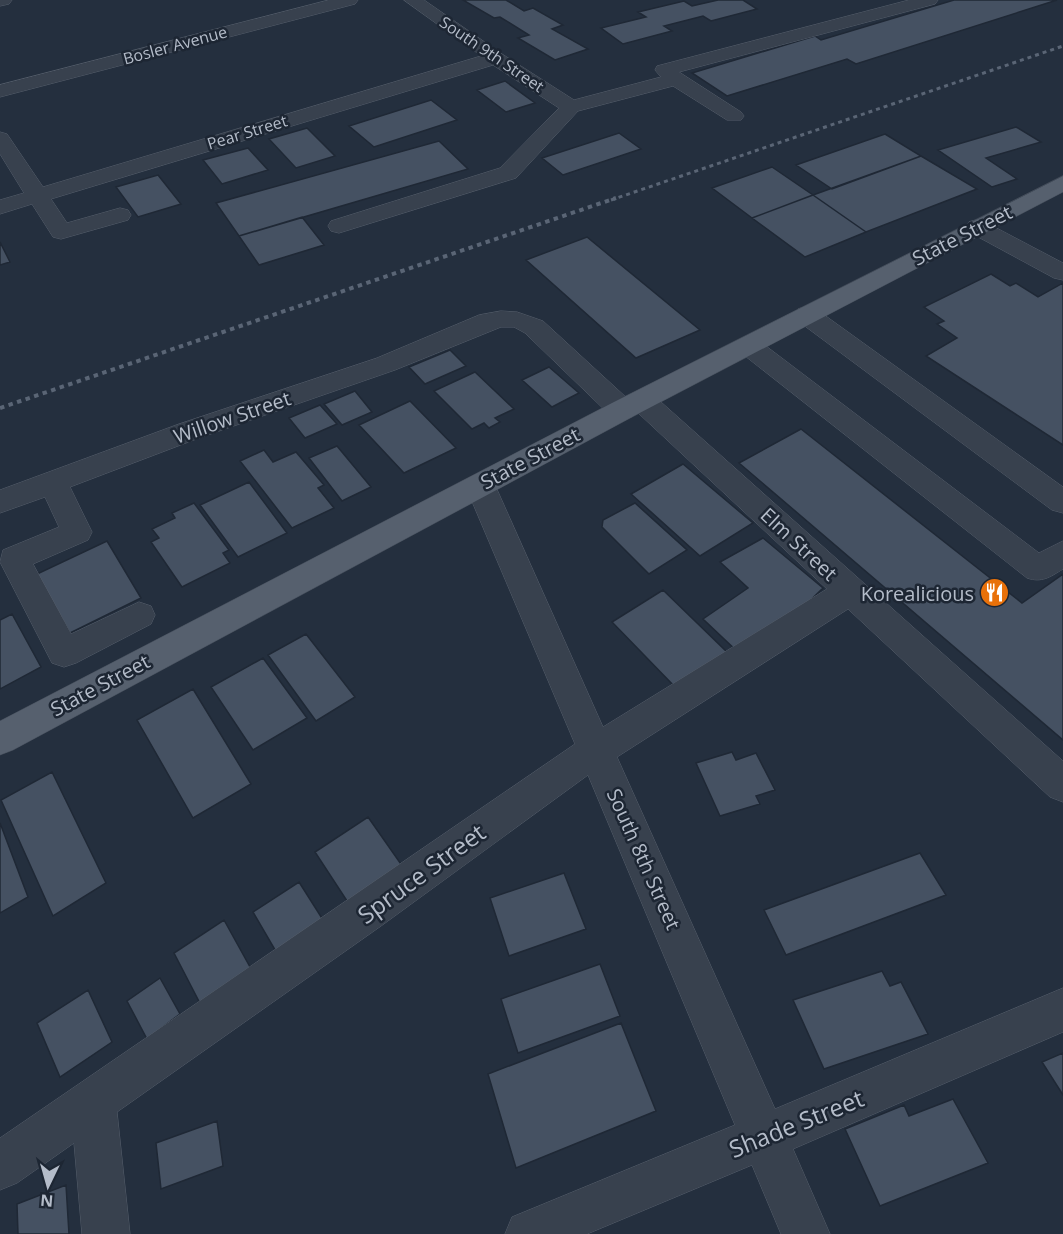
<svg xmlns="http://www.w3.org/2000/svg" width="1063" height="1234" font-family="'Open Sans',sans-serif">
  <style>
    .building { fill: #455162; stroke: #1f2835; stroke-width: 1.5 }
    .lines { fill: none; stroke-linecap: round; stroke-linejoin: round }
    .minor-casing { stroke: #565f6c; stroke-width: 1 }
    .major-casing { stroke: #414a57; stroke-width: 1 }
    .minor { fill: #38414e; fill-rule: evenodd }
    .major { fill: #56606e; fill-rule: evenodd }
    .rail-far1 { stroke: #5a6575; stroke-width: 3; stroke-dasharray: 4 4; stroke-linecap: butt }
    .rail { stroke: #5a6575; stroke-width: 4; stroke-dasharray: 4.5 4.5; stroke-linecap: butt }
    .labels { text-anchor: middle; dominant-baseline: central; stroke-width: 5; stroke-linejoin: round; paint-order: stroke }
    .far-street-label { font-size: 16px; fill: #b4bcc9; stroke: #1d2633 }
    .street-label { font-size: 20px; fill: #b4bcc9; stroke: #1d2633 }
    .poi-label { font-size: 20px; fill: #b4bcc9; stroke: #1d2633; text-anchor: end }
    .near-street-label { font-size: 24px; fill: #b4bcc9; stroke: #1d2633 }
  </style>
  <rect width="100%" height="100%" fill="#242f3e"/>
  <path class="building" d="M463 0H506L524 11 533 8 563 25 552 29 588 49 555 60 518 38 529 35 500 17 494 18Z
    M718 0H743L757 9 711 21 703 16 664 26 672 31 623 44 601 28 646 17 638 12 684 1 692 6Z
    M954 0H1057L856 64 847 59 727 96 692 73 815 36 821 40Z
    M505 81 535 103 506 112 477 90Z
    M431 100 457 120 374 147 349 126Z
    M1016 127 1041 142 986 158 1017 179 992 187 938 150Z
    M307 128 335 156 296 168 269 139Z
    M619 133 641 149 563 175 542 158Z
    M885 134 921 156 832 189 796 165Z
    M439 141 468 169 239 236 216 203Z
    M248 148 268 170 222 184 203 160Z
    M921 156 977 189 866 232 813 195Z
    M772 167 813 195 752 218 712 188Z
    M158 175 181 204 138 217 116 187Z
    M813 195 866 232 805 257 752 218Z
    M302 217 324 245 259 265 239 236Z
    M587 237 700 330 636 358 526 260Z
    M0 242 10 262 0 265Z
    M991 274 1010 286 1016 283 1038 297 1063 283V445L926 356 957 338 937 324 944 321 924 307Z
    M450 350 466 366 425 384 409 367Z
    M549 367 579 393 552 407 522 380Z
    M475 372 514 409 495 418 500 422 489 428 484 423 472 429 434 391Z
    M355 391 372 412 342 425 324 404Z
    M410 401 456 448 404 473 359 425Z
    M320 405 337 424 305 438 289 418Z
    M801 429 1022 603 1063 574V740L739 463Z
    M337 446 371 487 342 501 309 458Z
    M264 450 273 462 296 452 324 485 318 488 334 508 292 528 240 461Z
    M683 464 753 523 700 556 631 494Z
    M249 482 287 533 238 557 200 505Z
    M194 503 229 550 223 553 230 563 182 587 151 542 159 538 152 529 175 518 172 513Z
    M635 503 687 550 649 574 602 527 603 520Z
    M763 538 823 588 789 621 740 654 703 619 748 588 720 562Z
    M107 541 141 598 70 633 37 574Z
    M663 590 730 655 677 689 612 622Z
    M12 614 41 667 0 689V620Z
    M306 634 355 697 316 721 268 655Z
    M263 658 307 718 253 750 211 687Z
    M193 689 251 784 193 818 137 720Z
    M732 752 736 760 756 753 775 790 756 796 760 804 720 816 696 763Z
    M52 772 106 883 53 916 1 800Z
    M368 817 403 867 349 904 315 852Z
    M0 823 28 897 0 913Z
    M920 853 946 895 786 955 764 910Z
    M564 873 586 929 509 956 490 898Z
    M299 882 325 923 278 955 253 912Z
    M224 920 255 976 204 1011 174 953Z
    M600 964 620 1016 518 1053 501 999Z
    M882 971 890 986 901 982 928 1034 824 1069 793 1000Z
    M160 978 180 1014 147 1039 127 1001Z
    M88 990 112 1042 60 1077 37 1023Z
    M621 1023 656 1111 516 1168 488 1074Z
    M1063 1053V1095L1042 1062Z
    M953 1099 988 1163 880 1206 845 1129 904 1105 909 1116Z
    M217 1121 223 1166 161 1189 156 1143Z
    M66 1185 69 1234H18L17 1204Z"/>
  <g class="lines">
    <defs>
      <path id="minor" d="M0 0H12L9 4 0 6Z
        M329 0H358L355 4 0 97V85Z
        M404 0H424L502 54 574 100 661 77 655 70 657 66 909 0H938L935 4 679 72 741 112 744 116 741 120H727L673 86 578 111 516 178 339 233 331 231 328 226 331 221 500 168 559 108 493 65 51 199 67 223 120 208 128 210 131 215 128 220 61 239 53 237 32 204 0 214V200L24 193 0 154V132L7 134 43 187 481 56Z
        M977 220 985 222 1063 263V280L1054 278 969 232 966 227 969 222Z
        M807 307 816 309 1063 487V513L1052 510 798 321 794 315 798 309Z
        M501 311 517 312 543 321 629 400 632 394 642 392 652 394 1063 761V802L1050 797 848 609 617 757 775 1109 1063 988V1032L793 1149 830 1234H781L752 1165 587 1234H505L512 1217 735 1125 588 775 381 926 117 1112 130 1234H82L74 1143 17 1183 0 1190V1138L575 744 465 485 470 477 480 474 490 477 495 485 603 727 827 589 636 411 632 417 622 419 612 417 525 333 514 327H501L395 370 199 438 70 487 92 532 88 540 33 564 71 634 139 602 151 606 155 615 151 624 76 663 64 667 52 663 0 562 3 550 59 527 45 497 0 513V490L179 424 377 358 479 315Z
        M749 338 758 340 1039 553 1063 541V569C1050 577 1042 583 1027 578L740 352 736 346 740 340Z"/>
      <path id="major" d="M1063 176V192L632 417 13 750 0 755V721L612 403Z"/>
    </defs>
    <use href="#minor" class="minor-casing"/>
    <use href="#major" class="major-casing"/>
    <use href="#minor" class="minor"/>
    <use href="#major" class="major"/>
    <path class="rail-far1" d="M611 200 1063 46"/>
    <path class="rail" d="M0 408 616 198"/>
  </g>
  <defs>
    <symbol id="restaurant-disc" viewBox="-11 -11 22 22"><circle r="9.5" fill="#e8710a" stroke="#1d2633"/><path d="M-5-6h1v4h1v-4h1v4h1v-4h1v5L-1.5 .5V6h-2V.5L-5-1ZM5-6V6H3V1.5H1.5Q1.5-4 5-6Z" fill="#fff"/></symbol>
  </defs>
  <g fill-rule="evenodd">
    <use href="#restaurant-disc" x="978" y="576" width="33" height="33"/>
  </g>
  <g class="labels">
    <g class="far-street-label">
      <text transform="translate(175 45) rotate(-15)">Bosler Avenue</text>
      <text transform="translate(492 54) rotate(34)">South 9th Street</text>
      <text transform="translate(247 132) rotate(-17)">Pear Street</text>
    </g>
    <g class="street-label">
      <text transform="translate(962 235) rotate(-27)">State Street</text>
      <text transform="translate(232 417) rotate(-19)">Willow Street</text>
      <text transform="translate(530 458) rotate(-28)">State Street</text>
      <text transform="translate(799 544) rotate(43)">Elm Street</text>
      <text transform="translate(100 685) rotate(-28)">State Street</text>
      <text transform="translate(644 859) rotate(66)">South 8th Street</text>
    </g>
    <g class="poi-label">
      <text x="974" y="593">Korealicious</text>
    </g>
    <g class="near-street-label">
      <text transform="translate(421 873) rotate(-36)">Spruce Street</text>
      <text transform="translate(796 1123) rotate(-22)">Shade Street</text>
    </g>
  </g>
  <g transform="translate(48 1186) rotate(185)" stroke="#1d2633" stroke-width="4.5" paint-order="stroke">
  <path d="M0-4.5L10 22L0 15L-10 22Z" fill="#b4bcc9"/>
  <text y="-9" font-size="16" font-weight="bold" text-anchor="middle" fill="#b4bcc9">N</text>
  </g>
</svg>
